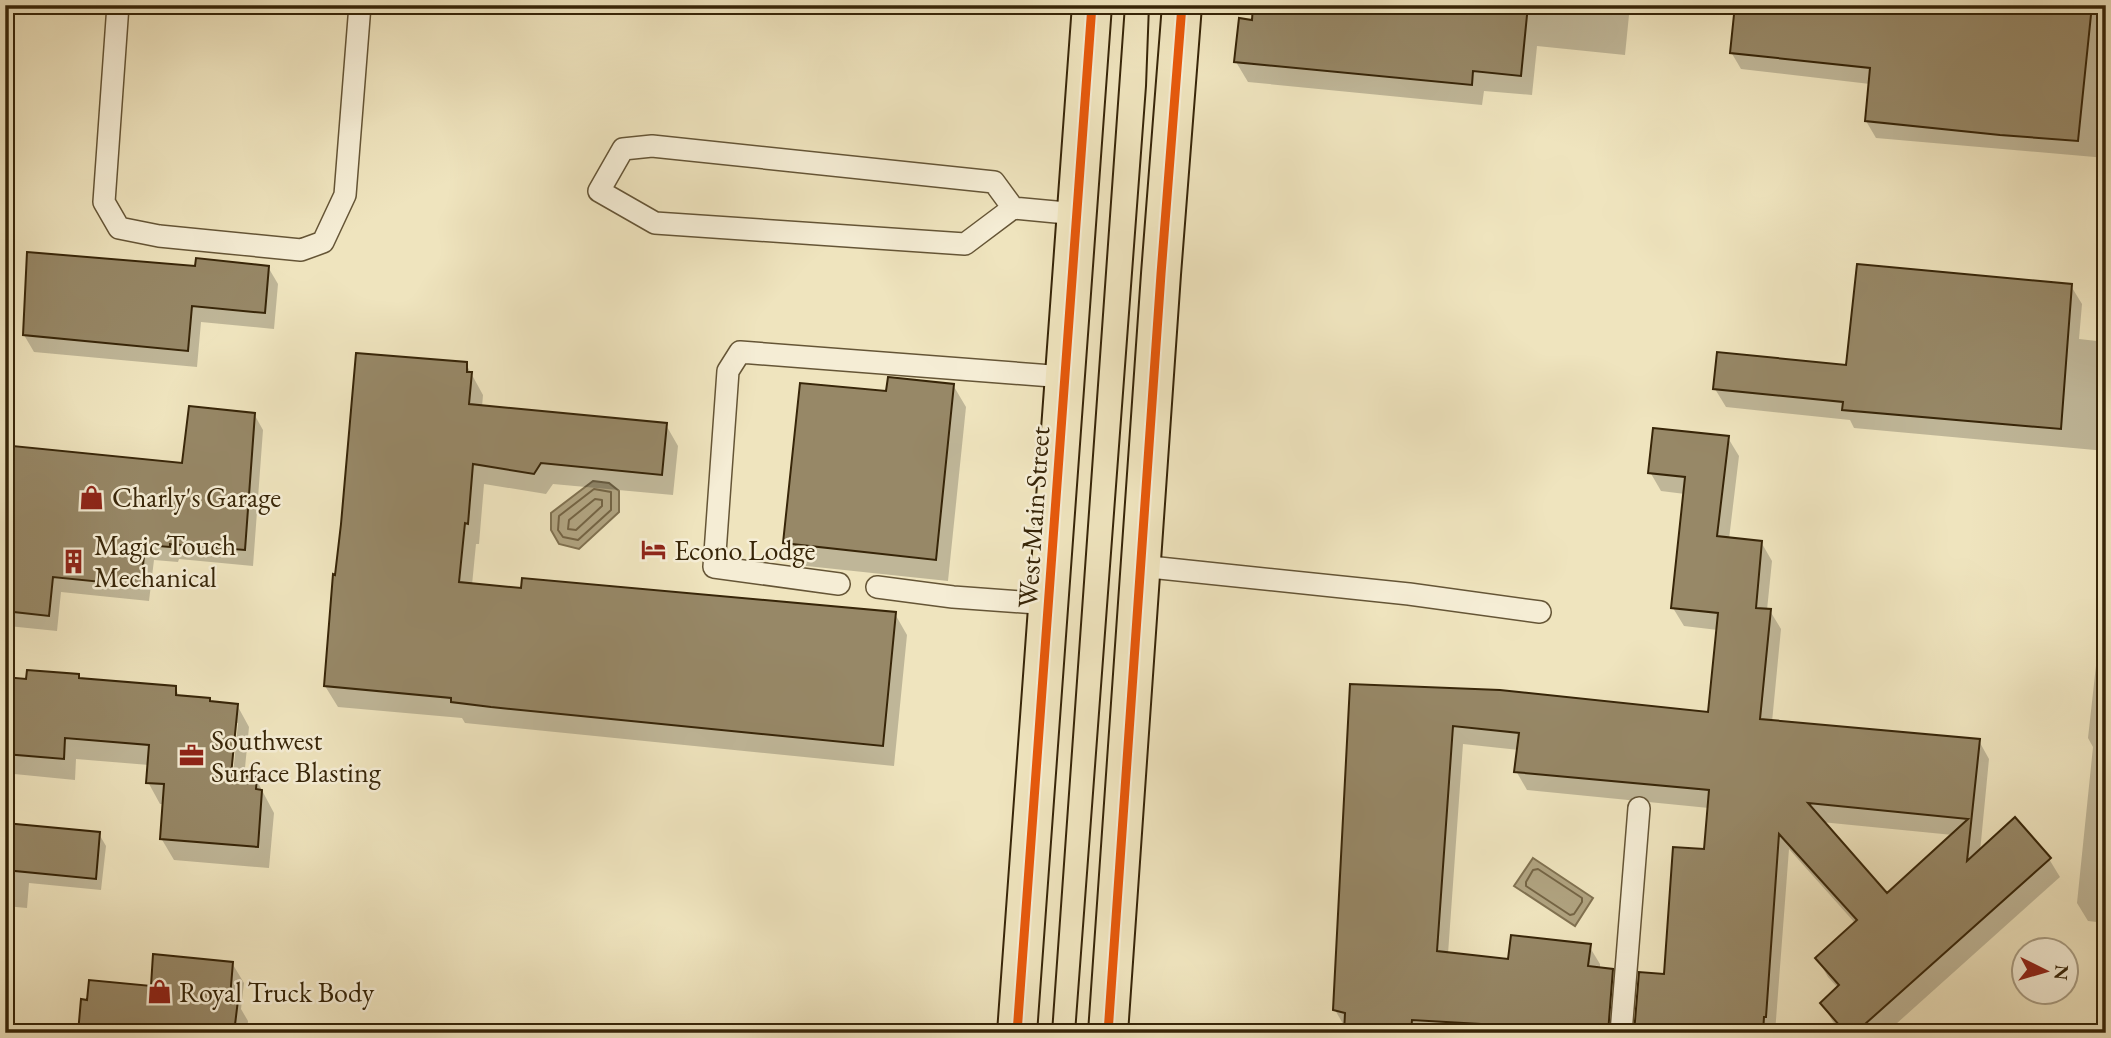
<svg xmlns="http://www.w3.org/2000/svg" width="2111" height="1038" font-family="'EB Garamond',serif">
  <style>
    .water { fill: #b0a380; stroke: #807150; stroke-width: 2 }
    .shadow { fill: #0003; fill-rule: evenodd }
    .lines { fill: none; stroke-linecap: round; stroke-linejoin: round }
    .shore { stroke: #746444; stroke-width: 2 }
    .building { fill: #978867; stroke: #372508; stroke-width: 2; fill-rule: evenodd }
    .service-casing { stroke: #655536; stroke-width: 24 }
    .primary-casing { stroke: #372508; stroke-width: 42 }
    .service { stroke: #f5edd5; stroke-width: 21 }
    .primary { stroke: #efe4be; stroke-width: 38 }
    .tram { stroke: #372508; stroke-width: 2 }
    .cycleway-casing { stroke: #f5edd5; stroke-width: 13 }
    .cycleway { stroke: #e8590c; stroke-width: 9 }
    .labels { text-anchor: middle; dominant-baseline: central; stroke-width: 5; stroke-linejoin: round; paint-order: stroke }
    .poi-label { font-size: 28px; fill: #372508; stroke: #f5edd5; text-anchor: start }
    .street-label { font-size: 28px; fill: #372508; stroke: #f5edd5 }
  </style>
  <rect width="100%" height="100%" fill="#efe4be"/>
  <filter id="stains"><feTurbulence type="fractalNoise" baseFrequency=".00286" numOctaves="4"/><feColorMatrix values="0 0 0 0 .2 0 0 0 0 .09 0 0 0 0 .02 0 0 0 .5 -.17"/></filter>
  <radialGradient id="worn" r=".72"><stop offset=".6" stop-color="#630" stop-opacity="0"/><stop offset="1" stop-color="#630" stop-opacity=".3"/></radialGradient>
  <path class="water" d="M593 481 609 483 619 491V512L579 549 559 544 551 530V513Z
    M1533 858 1593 898 1575 926 1514 886Z"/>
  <path class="shadow" d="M1255 5H1630L1625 55 1537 46 1532 95 1484 91 1482 105 1248 82 1236 62 1253 21Z
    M1737 5H2106V158L1876 138 1866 121 1870 84 1741 69 1731 52Z
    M268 267 278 284 274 329 201 322 197 367 34 352 24 335 197 268Z
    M2071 286 2082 304 2079 339 2106 342V451L1854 428 1850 420 1726 407 1715 389 1848 367Z
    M466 364 483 395 482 407 666 425 678 446 673 495 553 484 546 494 484 484 479 544H476L472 585 895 614 907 635 894 766 465 723 462 718 338 707 325 686Z
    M953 385 966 407 948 581 797 565 785 543 888 393Z
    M254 414 263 430 253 566 179 559 178 562 154 560 149 601 61 592 57 631 8 626 5 621V547L184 465Z
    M1728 438 1739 456 1729 539 1761 542 1772 561 1767 610 1770 611 1781 629 1772 722 1979 741 1989 759 1980 852 2049 859 2060 877 1886 1033H1843L1833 1022 1822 1003 1838 988 1828 977 1817 958 1855 923 1789 849 1775 1033H1636L1666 976 1705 851 1709 808 1527 790 1516 771 1519 750 1463 744 1448 954 1509 961 1589 946 1600 964V969L1612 970 1623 989 1619 1033H1346V1029L1335 1010 1351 686 1709 714 1718 630 1684 626 1673 608 1685 494 1661 491 1650 472ZM1821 822 1953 835 1886 895Z
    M2106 575V923L2088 921 2077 903 2093 747 2088 738Z
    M78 676 80 680 175 688 180 697 211 703 237 705 249 727 244 778 256 779 274 813 269 868 174 860 161 838 164 804H160L148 782 149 765 76 759 75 780 14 774 5 759V711L28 681ZM234 723H238L232 784H229Z
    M5 825 99 834 106 846 101 890 29 883 27 908 5 906Z
    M232 963 244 983 241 1009 248 1021 247 1033H80L152 988Z"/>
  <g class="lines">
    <path class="shore" d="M594 489 611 492V510L578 540 563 537 558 530 559 516Z
      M595 499 602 500V506L576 530 568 529 569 520Z
      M1538 869 1582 898V902L1574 914 1570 915 1526 886V882L1533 870Z"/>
  </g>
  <path class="building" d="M1253 5H1528L1521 76 1473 71 1472 85 1234 62 1239 18 1252 20Z
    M1735 5H2092L2078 141 2000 135 1865 121 1870 68 1730 53Z
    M27 252 195 266 196 258 269 266 265 313 192 306 188 351 23 335Z
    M1857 264 2072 284 2061 429 1842 410 1843 402 1713 389 1717 352 1846 365Z
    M356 353 467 362V372H472L469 404 667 423 662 475 541 463 534 474 473 464 468 524 465 523 459 582 521 588 522 578 896 612 883 746 491 707 451 702V698L324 686 333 574 335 575 341 524Z
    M888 377 954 384 936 560 783 543 800 383 886 391Z
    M189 406 255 413 245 550 170 544V547L145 545 141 586 53 577 49 616 5 611V533L13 446 182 463Z
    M1653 428 1729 436 1717 536 1762 541 1756 608 1771 609 1760 719 1980 739 1967 861 2015 817 2051 858 1855 1033H1846L1820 1003 1839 985 1815 958 1857 920 1779 834 1766 1017H1764L1763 1033H1634L1639 972 1664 974 1673 847 1704 849 1709 790 1514 772 1519 733 1453 726 1437 951 1508 959 1511 935 1591 944 1588 966 1613 969 1608 1033H1479L1480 1024 1412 1020 1411 1033H1344L1345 1013 1333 1010 1350 684 1500 690 1708 712 1718 613 1671 608 1685 477 1648 473ZM1808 803 1968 819 1887 893Z
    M27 670 79 674V678L176 686V695L210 698V701L238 704 231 775 257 777 256 789 262 790 258 847 160 839 164 784 146 783 149 745 65 738 64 759 5 754V677L26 679Z
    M5 823 100 832 96 879 5 870Z
    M153 954 233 962 230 998 238 1000 234 1033H78L81 999 87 1000 89 980 151 986Z"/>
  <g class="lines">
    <defs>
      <path id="service" d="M118 5 104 202 119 228 159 236 301 250 323 242 345 195 360 5
        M1013 208 994 182 652 146 623 149 599 191 655 223 965 244 1013 208 1077 214
        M1140 566 1409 594 1540 612
        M839 584 714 567 728 371 740 352 1065 377
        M877 587 953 597 1050 604
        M1621 1033 1639 808"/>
      <path id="primary" d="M1017 1033 1092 5
        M1108 1033 1161 274 1182 5"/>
    </defs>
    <use href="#service" class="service-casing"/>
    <use href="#primary" class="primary-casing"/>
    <use href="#service" class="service"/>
    <use href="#primary" class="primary"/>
    <path class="tram" d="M1052 1033 1125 5
      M1075 1033 1146 86 1149 5"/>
    <defs>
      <path id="cycleway" d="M1017 1033 1092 5
        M1108 1033 1161 274 1182 5"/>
    </defs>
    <use href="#cycleway" class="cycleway-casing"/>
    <use href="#cycleway" class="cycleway"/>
  </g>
  <defs>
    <symbol id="shop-bare" viewBox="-9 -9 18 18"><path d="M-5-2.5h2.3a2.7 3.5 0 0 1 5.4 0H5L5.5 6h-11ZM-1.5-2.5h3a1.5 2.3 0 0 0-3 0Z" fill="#8f2418" stroke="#f5edd5" stroke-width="2.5" paint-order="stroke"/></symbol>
    <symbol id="hotel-bare" viewBox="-9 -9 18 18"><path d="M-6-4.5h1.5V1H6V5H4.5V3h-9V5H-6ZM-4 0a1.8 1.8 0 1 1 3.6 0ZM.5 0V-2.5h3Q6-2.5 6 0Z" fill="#8f2418" stroke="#f5edd5" stroke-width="2.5" paint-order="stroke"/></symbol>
    <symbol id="building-bare" viewBox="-9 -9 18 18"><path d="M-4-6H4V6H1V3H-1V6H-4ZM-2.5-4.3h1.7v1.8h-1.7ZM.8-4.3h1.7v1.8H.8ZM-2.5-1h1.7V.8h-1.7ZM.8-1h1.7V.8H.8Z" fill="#8f2418" stroke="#f5edd5" stroke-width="2.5" paint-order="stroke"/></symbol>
    <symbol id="office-bare" viewBox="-9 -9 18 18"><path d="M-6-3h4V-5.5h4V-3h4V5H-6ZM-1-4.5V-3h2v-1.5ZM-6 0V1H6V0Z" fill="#8f2418" stroke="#f5edd5" stroke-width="2.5" paint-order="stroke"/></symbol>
  </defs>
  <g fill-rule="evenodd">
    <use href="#shop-bare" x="74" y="480" width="35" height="35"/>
    <use href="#hotel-bare" x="636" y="532" width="35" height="35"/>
    <use href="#building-bare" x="56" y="544" width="35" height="35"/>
    <use href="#office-bare" x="174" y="738" width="35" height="35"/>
    <use href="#shop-bare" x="142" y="974" width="35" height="35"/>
  </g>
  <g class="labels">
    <g class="poi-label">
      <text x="112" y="497">Charly's Garage</text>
      <text x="94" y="545">Magic Touch<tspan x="94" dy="32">Mechanical</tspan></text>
      <text x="674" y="550">Econo Lodge</text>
      <text x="211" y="740">Southwest<tspan x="211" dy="32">Surface Blasting</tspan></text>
      <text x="179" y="992">Royal Truck Body</text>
    </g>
    <g class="street-label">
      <text transform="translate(1033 517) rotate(-86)">West Main Street</text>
    </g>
  </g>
  <rect width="2111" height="1038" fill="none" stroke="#efe4be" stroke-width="28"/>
  <rect x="7" y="7" width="2097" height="1024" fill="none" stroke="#372508" stroke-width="3.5"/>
  <rect x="14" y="14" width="2083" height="1010" fill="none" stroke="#372508" stroke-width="2"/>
  <g transform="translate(2045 971) rotate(95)"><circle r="33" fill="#f5edd5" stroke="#a99d83" stroke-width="2"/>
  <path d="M0-5L12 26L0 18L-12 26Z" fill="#8f2418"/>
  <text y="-10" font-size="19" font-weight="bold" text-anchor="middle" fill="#372508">N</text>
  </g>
  <rect width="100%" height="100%" filter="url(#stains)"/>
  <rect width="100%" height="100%" fill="url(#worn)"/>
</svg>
